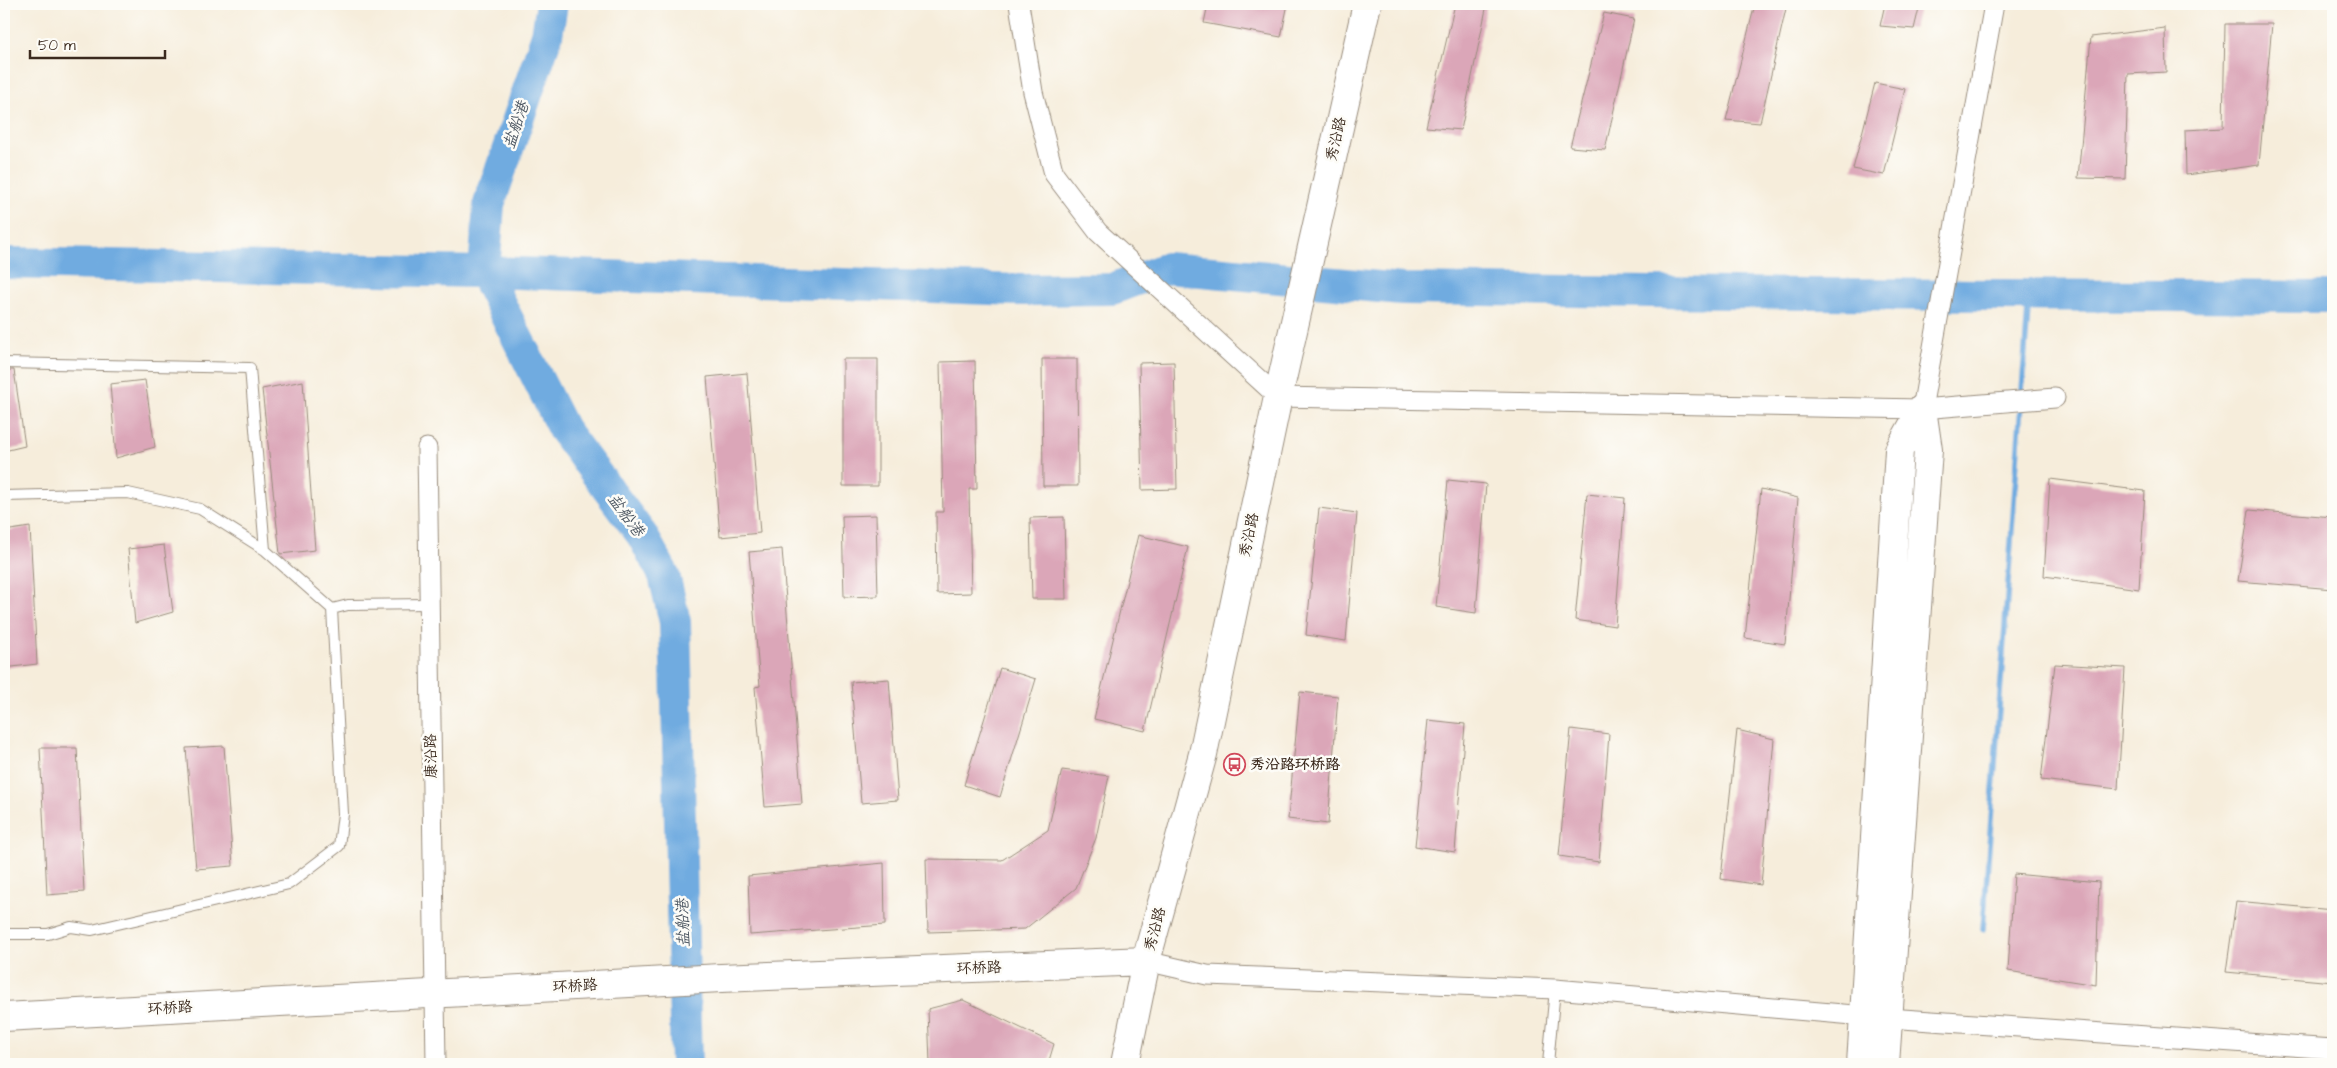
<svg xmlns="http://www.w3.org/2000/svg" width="2337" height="1068" font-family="'Architects Daughter','LXGW WenKai TC',sans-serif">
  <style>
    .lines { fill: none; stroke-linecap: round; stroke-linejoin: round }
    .stream { stroke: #6fabe0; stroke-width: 5.5 }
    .river { stroke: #6fabe0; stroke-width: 32 }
    .building { fill: #dba6b8 }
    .lane-casing { stroke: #988c7c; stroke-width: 12 }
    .street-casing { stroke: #988c7c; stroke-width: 21 }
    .secondary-casing { stroke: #988c7c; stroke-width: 30 }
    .lane { stroke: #fff; stroke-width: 10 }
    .street { stroke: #fff; stroke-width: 19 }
    .secondary { stroke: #fff; stroke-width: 28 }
    .labels { text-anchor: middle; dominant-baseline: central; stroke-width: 5; stroke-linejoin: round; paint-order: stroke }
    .street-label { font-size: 15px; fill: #3b2a1e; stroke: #fdfcf7 }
    .poi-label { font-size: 15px; font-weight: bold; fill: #3b2a1e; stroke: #fdfcf7; text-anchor: start }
    .water-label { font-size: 16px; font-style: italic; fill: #4d5762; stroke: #fdfcf7 }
  </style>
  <rect width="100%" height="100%" fill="#fdfcf7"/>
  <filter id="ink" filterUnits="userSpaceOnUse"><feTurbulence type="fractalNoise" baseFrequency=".02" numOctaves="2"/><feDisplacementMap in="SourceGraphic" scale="10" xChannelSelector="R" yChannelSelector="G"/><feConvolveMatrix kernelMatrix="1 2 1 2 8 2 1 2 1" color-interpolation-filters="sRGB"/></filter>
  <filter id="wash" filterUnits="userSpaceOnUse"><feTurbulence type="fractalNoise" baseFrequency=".0096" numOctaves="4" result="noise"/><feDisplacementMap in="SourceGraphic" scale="20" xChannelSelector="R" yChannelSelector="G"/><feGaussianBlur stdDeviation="1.12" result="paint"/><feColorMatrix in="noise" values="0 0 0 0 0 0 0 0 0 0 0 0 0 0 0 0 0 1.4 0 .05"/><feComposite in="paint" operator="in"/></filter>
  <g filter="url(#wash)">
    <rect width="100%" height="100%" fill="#f6eddb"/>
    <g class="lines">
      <path class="stream" d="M1983 929 2029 295"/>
      <path class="river" d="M552 4 547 35 489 204 484 272 563 429 642 535 664 575 675 622 686 1064
        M4 263 484 272 1020 290 1112 289 1167 268 1402 289 1808 294 2333 297"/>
    </g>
    <g id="blocks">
      <path class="building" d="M1208 4H1288L1281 37 1204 23Z
        M1455 4H1487L1461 130 1426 127Z
        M1755 4H1787L1760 123 1726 120Z
        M1885 4H1920L1914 29 1880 26Z
        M1604 13 1634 19 1605 150 1570 147Z
        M2225 24H2272L2259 165 2186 175 2185 130 2223 128Z
        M2165 28 2166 72 2128 74 2125 179 2078 178 2091 37Z
        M1875 83 1905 89 1884 175 1853 169Z
        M843 359H878V486H843Z
        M1042 359H1077L1078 486H1043Z
        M975 361 977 489H969L971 593 937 594 936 512H943L940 362Z
        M1174 362 1177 489 1142 490 1139 363Z
        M4 370H14L25 446 4 451Z
        M747 373 760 533 720 537 707 377Z
        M145 380 155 447 116 458 110 384Z
        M303 381 315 550 280 554 262 389Z
        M2050 479 2145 491 2139 589 2044 576Z
        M1448 480 1486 484 1476 613 1436 607Z
        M1761 489 1798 498 1785 644 1745 638Z
        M1587 494 1625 498 1615 626 1575 620Z
        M1319 508 1357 513 1346 641 1306 635Z
        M2249 510 2333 517V589L2238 581Z
        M876 515 878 596 844 597 842 516Z
        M1064 517 1066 599H1032L1030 518Z
        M30 527 37 664 4 668V531Z
        M1138 535 1188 547 1145 731 1094 719Z
        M164 545 173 612 135 623 128 549Z
        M782 549 802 804 765 807 755 687 760 686 749 552Z
        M2055 664 2125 668 2118 789 2041 780Z
        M1000 668 1036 679 1000 797 964 785Z
        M889 679 898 800 861 803 851 682Z
        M1300 692 1338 696 1328 824 1288 819Z
        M1428 720 1465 724 1455 852 1415 846Z
        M1571 729 1609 734 1599 862 1559 856Z
        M1737 730 1774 739 1761 885 1721 879Z
        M224 746 233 866 196 869 186 748Z
        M40 748H77L84 892 47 895Z
        M1062 770 1109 776 1096 838 1076 888 1025 929 928 932 926 859 1002 860 1048 830Z
        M884 863 885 925 750 935 748 876Z
        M2014 874 2099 882 2096 985 2008 971Z
        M2236 901 2333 910V982L2226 972Z
        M963 1000 1054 1044 1048 1064H930L928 1009Z"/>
    </g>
  </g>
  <g filter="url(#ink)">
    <use href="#blocks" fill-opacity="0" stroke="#988c7c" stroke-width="1"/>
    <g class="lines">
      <defs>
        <path id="lane" d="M4 363 250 368 265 550
          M4 496 128 493 200 509 265 550 332 609 343 814 339 846 289 884 92 930 71 927 48 934H4
          M332 609 348 605 429 604
          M1548 1064 1555 989"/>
        <path id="street" d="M1019 4 1033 92 1054 174 1098 232 1278 397 1922 409 2055 398
          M1922 409 1994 4
          M427 448 436 1064
          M1146 961 1207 975 1555 989 1888 1018 2333 1049"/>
        <path id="secondary" d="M4 1017 721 978 1146 961
          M1125 1064 1146 961 1203 754 1278 397 1367 4
          M1861 1064 1899 450 1922 409
          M1885 1064 1928 450 1922 409"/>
      </defs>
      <use href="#lane" class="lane-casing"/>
      <use href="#street" class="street-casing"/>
      <use href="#secondary" class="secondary-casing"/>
      <use href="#lane" class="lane"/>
      <use href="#street" class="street"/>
      <use href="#secondary" class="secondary"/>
    </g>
  </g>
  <defs>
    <symbol id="bus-ring" viewBox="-11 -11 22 22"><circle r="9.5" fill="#fdfcf7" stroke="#d1495b" stroke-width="1.5"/><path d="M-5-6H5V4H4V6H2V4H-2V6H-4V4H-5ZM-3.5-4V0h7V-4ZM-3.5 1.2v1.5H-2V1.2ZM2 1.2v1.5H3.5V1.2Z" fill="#d1495b"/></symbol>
  </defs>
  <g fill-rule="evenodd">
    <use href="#bus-ring" x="1222" y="752" width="25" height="25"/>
  </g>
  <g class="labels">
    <g class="street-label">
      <text transform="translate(1336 139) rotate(-77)">秀沿路</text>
      <text transform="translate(1249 535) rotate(-78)">秀沿路</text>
      <text transform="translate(431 756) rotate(-91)">康沿路</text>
      <text transform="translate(1155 929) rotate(-75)">秀沿路</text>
      <text transform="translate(979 968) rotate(-2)">环桥路</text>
      <text transform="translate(575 986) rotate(-3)">环桥路</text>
      <text transform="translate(170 1008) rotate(-3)">环桥路</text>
    </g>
    <g class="poi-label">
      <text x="1250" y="764">秀沿路环桥路</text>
    </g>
    <g class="water-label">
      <text transform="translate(516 125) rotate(-71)">盐船港</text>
      <text transform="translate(626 515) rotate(54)">盐船港</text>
      <text transform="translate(683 923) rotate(-92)">盐船港</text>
    </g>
  </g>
  <rect width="2337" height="1068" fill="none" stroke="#fdfcf7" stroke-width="20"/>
  <path d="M30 50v8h135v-8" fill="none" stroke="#3b2a1e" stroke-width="2.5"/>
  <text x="38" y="50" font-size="15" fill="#3b2a1e" stroke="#fdfcf7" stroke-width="4" paint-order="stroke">50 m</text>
</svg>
